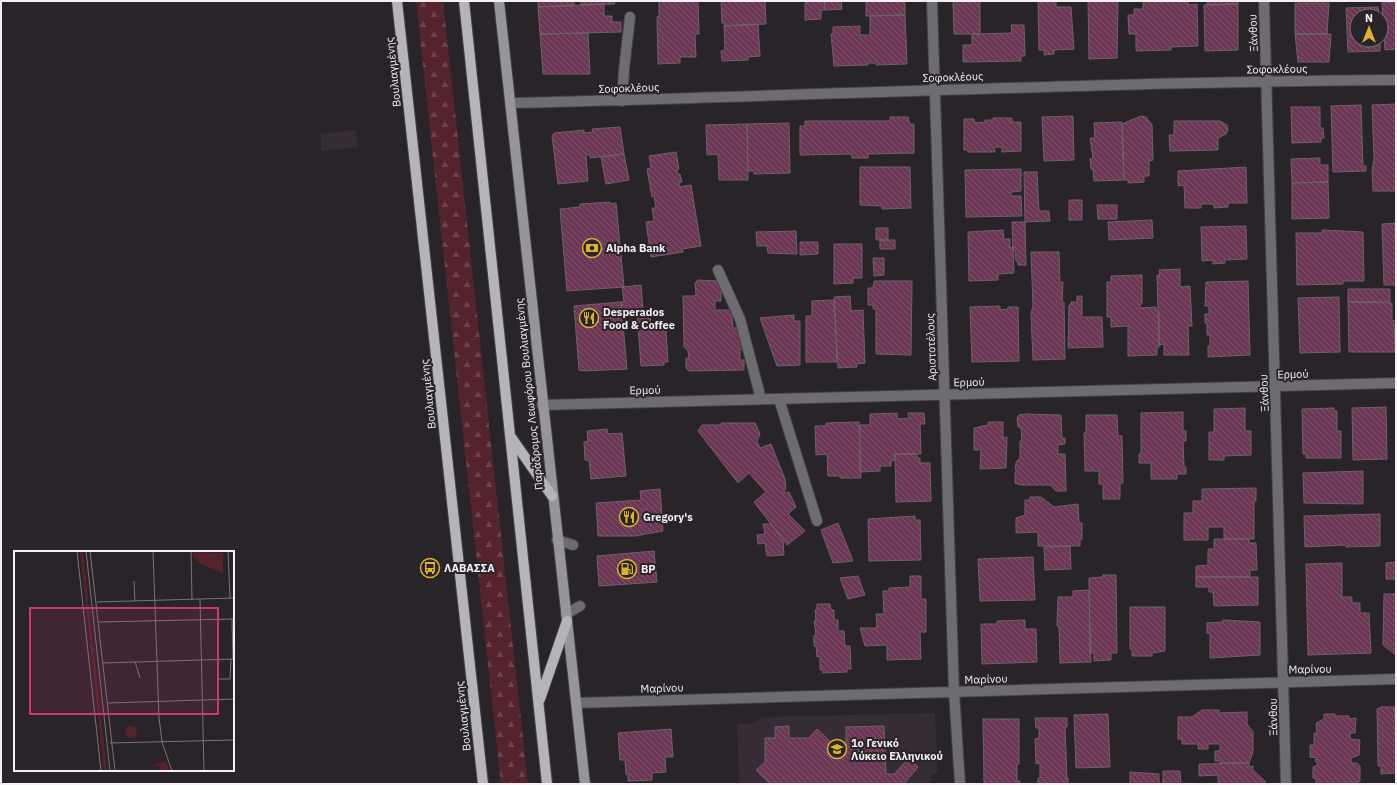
<svg xmlns="http://www.w3.org/2000/svg" width="1397" height="785" font-family="'IBM Plex Sans',sans-serif">
  <style>
    .built { fill: #352c36 }
    .forest { fill: url(#forest-firs) }
    .building { fill: url(#building-back-hatch); stroke: #6c6367 }
    .lines { fill: none; stroke-linecap: round; stroke-linejoin: round }
    .lane-casing { stroke: #454046; stroke-width: 12 }
    .street-casing { stroke: #454046; stroke-width: 12 }
    .secondary-casing { stroke: #454046; stroke-width: 12 }
    .primary-casing { stroke: #454046; stroke-width: 12 }
    .lane { stroke: #6d6c70; stroke-width: 10 }
    .street { stroke: #6d6c70; stroke-width: 10 }
    .secondary { stroke: #96959a; stroke-width: 10 }
    .primary { stroke: #b5b4bb; stroke-width: 10 }
    .labels { text-anchor: middle; dominant-baseline: central; stroke-width: 4; stroke-linejoin: round; paint-order: stroke }
    .street-label { font-size: 11px; fill: #f3eff3; stroke: #29242a }
    .poi-label { font-size: 11px; font-weight: bold; fill: #f3eff3; stroke: #29242a; text-anchor: start }
    .inset-road { fill: none; stroke: #7a757a; stroke-width: 1 }
    .view { fill: #c93872; fill-opacity: 0.15; stroke: #c93872; stroke-width: 2 }
    .inset-edge { fill: none; stroke: #f3eff3; stroke-width: 2 }
  </style>
  <defs>
    <pattern id="forest-firs" width="22" height="20" patternUnits="userSpaceOnUse"><rect width="22" height="20" fill="#54232b"/><path d="M5 1l3.5 6h-7zM16 11l3.5 6h-7z" fill="#6d434a"/></pattern>
    <pattern id="building-back-hatch" width="6" height="6" patternUnits="userSpaceOnUse"><rect width="6" height="6" fill="#6c3754"/><path d="M-1 5l2 2M0 0l6 6M5-1l2 2" fill="none" stroke="#81546d"/></pattern>
  </defs>
  <rect width="100%" height="100%" fill="#29242a"/>
  <path class="built" d="M356 130 358 147 322 151 320 134Z
    M935 713 938 774H931V784H739L737 724 754 723 762 717Z"/>
  <path class="forest" d="M416 1H443L528 784H501Z"/>
  <path class="building" d="M538 1H576H574V5L538 7Z
    M581 1H614L615 4 581 5Z
    M659 1H698L699 34H695L696 57H680V63L658 64 657 17 659 16Z
    M721 1H765L766 24 724 26 725 23H722Z
    M813 1H824L825 10H821V19L805 20V3Z
    M824 1H841L842 9 825 10Z
    M866 1H905V15L866 16Z
    M953 1H980V34H954Z
    M1038 1H1056V7H1071L1074 49 1054 50V54L1044 55V50H1039Z
    M1088 1H1118L1117 58 1089 59Z
    M1143 1H1188V5L1197 4 1198 46 1171 47V50L1136 51V34H1129L1128 15H1134V9H1143Z
    M1207 1H1238V4L1207 5Z
    M1396 2V49L1385 50 1382 3Z
    M1295 3H1329L1327 34H1295Z
    M604 4V16H612V22H621V32L540 34 538 7Z
    M1238 4V50L1205 51 1204 5Z
    M1378 7 1379 16H1357V40H1380V51L1348 52 1346 8Z
    M905 15 907 64 876 65V63H868V65L834 66 831 34H833V27L860 26V35H870V16Z
    M758 24 760 56 748 57V60L722 61 721 51 725 50 724 26Z
    M1011 25H1024L1025 56H1021V61L963 62V45H972V34L1012 33Z
    M588 33 590 74H543L540 34Z
    M1295 34H1331L1329 62H1298Z
    M1396 104V191H1373L1372 172 1374 158 1372 105Z
    M1361 105 1363 166H1366V171L1333 172 1331 106Z
    M1291 107H1320V128H1323L1324 138H1321V142L1292 143Z
    M1073 116 1074 160 1044 161 1042 117Z
    M1141 116 1146 117 1152 125 1153 160 1149 161V176H1144V182L1128 183V180H1124L1122 124Z
    M890 117H908L910 124H914V153L868 154V158H852V154L800 155V126H805V121H890Z
    M993 118H1012V122H1021V151L1002 152V147H994L995 152H968V150H964V119H974L975 123 985 122V120H993Z
    M1174 121H1220L1227 125 1228 130 1226 134 1218 138V150L1170 151 1169 135H1174Z
    M1122 122 1124 180 1094 181 1093 169H1091L1090 159 1093 158 1090 138H1095L1094 123Z
    M789 123 790 173 754 174V171H748L747 124Z
    M747 124 748 180H719L718 154 707 155 706 125Z
    M620 127 624 154 590 158V155H586L588 181 558 184 552 136 554 133 584 130V133L593 132 592 129Z
    M676 152 679 169 677 170V174H680L682 182 679 183 680 187 691 185 701 246 682 249 683 252 651 257 646 222 654 221 652 208H656L654 196 652 197 647 169 651 168 649 156Z
    M624 154 629 180 606 184 601 157Z
    M1320 158V165H1328V182L1292 183 1291 159Z
    M860 167H910L911 208 882 209V206L860 205Z
    M1246 167 1247 203H1228V207L1214 208V204H1201V208H1185L1184 185 1178 186V171Z
    M1021 169V191L1011 192V196H1021L1022 216 966 217 965 170Z
    M1024 172H1037L1039 211H1049L1050 221 1025 222Z
    M1328 182 1329 218 1292 219V183Z
    M1069 200H1082V220H1069Z
    M610 202V204L616 203 624 287 567 291 560 209 580 207V204Z
    M1097 205H1117V219H1098Z
    M1152 220 1153 238 1109 240 1108 222Z
    M1012 222H1025L1026 265H1018V261H1016L1015 250H1013Z
    M1395 223 1396 285H1384L1382 224Z
    M1246 226 1247 259 1225 260V263L1213 264V260L1202 261 1201 227Z
    M876 228H888V240H876Z
    M1003 230 1004 239H1010V248L1013 247 1014 273 998 274V280L969 281 968 232Z
    M1322 230 1363 232 1364 281H1343V284L1297 285 1296 233H1322Z
    M796 231 797 254 768 253 767 246H757L756 232Z
    M880 240H895V249H880Z
    M800 242H818V254L800 255Z
    M834 244H862V278H853V283L834 284Z
    M1031 252H1059L1060 282H1063L1062 302H1064L1065 359 1033 360 1031 315 1033 305Z
    M873 258H884V275L874 276Z
    M1180 269V287L1190 286 1192 326H1188L1189 355H1164V344L1159 345 1157 275H1160L1159 270Z
    M1142 275V304H1140V308L1156 307V311H1159V347H1157V355L1128 356V326L1111 327V317H1107V282H1111V276Z
    M698 280 718 281 721 283V301H715V310H731L733 328H742L743 349H740V360H744V370L689 371 686 368V358H689L688 351 684 347 683 296H694L696 294 695 283Z
    M874 281H912L911 355 876 354V309H873V305H868V288H873Z
    M1248 281 1250 355 1208 357V346H1210V335H1207V323H1205V314H1209V306H1205L1206 282Z
    M641 285 643 310 631 311V316L622 317 621 302H624L622 287Z
    M1348 289H1390V302H1348Z
    M850 296 851 311 863 310 865 363 856 364 857 367 838 368 834 297Z
    M1077 296H1082V317H1102L1103 347 1068 348 1069 305H1071V302H1077Z
    M1339 297 1340 352 1300 353 1298 298Z
    M834 300 837 362H806V316H812V301Z
    M621 302 627 369 584 371 579 370 574 306Z
    M1348 302 1392 303V321L1394 320 1395 352H1349Z
    M1000 306V310L1008 309V307H1018L1019 361 972 362 970 307Z
    M637 313H650L651 330H666L668 362H664V365L641 366Z
    M794 315V321H800V365L777 366 760 318Z
    M1386 407 1387 459 1353 460 1352 408Z
    M1245 408V431H1251V455L1224 456V460H1209V432H1214V409Z
    M1334 408V411H1337V431H1341V458H1306V454H1303L1302 409Z
    M1183 412V431H1186V441H1183L1184 467H1186V474H1177V479H1151V463H1139V454H1141V413Z
    M897 413V419L909 418 908 413H924L925 424H920L921 454H895V460L891 461V466H880V471L860 472V425H870V414Z
    M1025 414 1061 415 1062 438H1065V444L1058 445V454H1065L1066 491H1056L1050 485H1020L1015 483V473L1017 470H1015L1016 462 1020 458V441H1022L1021 428 1018 427 1017 418 1019 415Z
    M1086 415H1117L1118 436H1122L1123 483H1120V499H1103V484H1099V471H1085L1084 433H1086Z
    M859 422 861 478H840V476H828L827 454 816 455 815 426H826V423Z
    M988 422H1003V438L1007 437 1006 468 980 469 981 450H974V428L988 425Z
    M721 423H755L760 434 757 441 760 448 771 444 785 479 786 489 783 493 789 492 796 507 788 514 805 531 787 545 754 502 766 492 749 473 738 483 698 431 702 425H721Z
    M607 429 608 434 622 433 626 476 591 479 589 460H585L584 442 588 441 587 431Z
    M895 454H917V458H920V463H930L931 501 896 502Z
    M1363 471V504L1304 503 1303 473Z
    M1256 488V501H1254V539H1224V527H1208V540H1184V513H1193V501H1202V489Z
    M660 489 663 531 635 536H598L596 503 641 500 640 491Z
    M1030 497H1041L1054 507 1078 504 1079 523H1082V539L1080 540V546H1038V532L1016 533V518L1025 515V500H1030Z
    M1380 514V546L1346 547V545L1305 547 1304 516Z
    M915 516V520H920L921 560 869 561 868 519Z
    M838 523 853 561 833 563 821 530Z
    M763 524H771L783 540 784 555 767 556 765 543 758 544 757 535 765 534Z
    M1214 539H1249V543H1256L1257 570H1250V577H1196V566L1208 565V549H1214Z
    M1070 546 1071 569 1045 570 1044 547Z
    M654 551 657 582 599 586 597 556Z
    M1033 557 1035 600 980 601 978 559Z
    M1396 562V579H1386V563Z
    M1342 563V597H1352V603H1360V613H1369L1371 653 1308 655 1306 564Z
    M1103 575H1116L1117 653H1111V660L1094 661V653H1090L1089 578 1103 577Z
    M858 576 865 595 848 599 840 578Z
    M910 576H921V599H926V632H920L921 659 887 660V645L865 646 860 628H877L876 614H884L883 591H889V588L910 587Z
    M1196 577H1258V605L1214 606 1213 592H1209V587H1196Z
    M1089 590 1091 662 1060 663 1059 626H1057L1058 597H1073V591Z
    M1384 594H1396V655L1383 645Z
    M817 604H830L831 610H834V620H838V631H844L845 646H850L851 669H847V672L823 673V670H820V656L817 657 816 646H814V635H816L814 621H816L815 610 817 609Z
    M1130 607H1165V651L1152 653V656H1132V649H1130Z
    M1025 620V629H1036L1037 662 982 664 981 624H997V621Z
    M1223 620 1260 622V655L1210 658V633H1207V623L1223 622Z
    M1381 707H1395L1396 773 1381 774V766H1378L1377 709Z
    M1202 710H1219V713L1247 712V724L1253 732V752L1249 763H1220V761H1215V751H1220V744H1208V749H1198V744H1182V739H1178V717H1192Z
    M1108 714 1110 767 1076 768 1074 715Z
    M1324 714H1335V716H1349V719L1356 718 1355 733H1350V739L1360 740 1359 755 1351 758V763H1357L1360 766V781L1357 783 1316 784V779L1313 778V767L1318 765 1315 760 1318 758 1310 757V745H1314V733L1317 734 1316 723 1324 719Z
    M1035 718H1067V727H1065L1067 778H1068V784H1038V778H1040V763L1036 764 1035 739 1039 738V728H1036Z
    M983 719H1019V764H1017V781H1020V784H984Z
    M789 726V738H809L817 729 832 743 846 742V727L884 726 886 774H894L909 758 918 767 904 784H770L756 770 765 762V738H775V727Z
    M671 729 673 757H665L666 772 652 773V780L628 781V774L626 775 625 760H620L618 733Z
    M1249 763V767L1253 766V770L1265 781V784H1218V775L1199 776V764Z
    M1163 771H1180L1181 784H1163Z
    M1130 772 1159 774V784H1130Z"/>
  <g class="lines">
    <defs>
      <path id="lane" d="M622 101 624 70 630 17
        M718 270 740 319 761 399
        M557 540 573 545
        M566 614 580 606"/>
      <path id="street" d="M932 1 954 692 960 784
        M1264 1 1286 784
        M511 103C806 96 1101 82 1396 80
        M779 399 817 521
        M542 405 1396 383
        M576 703 1396 679"/>
      <path id="secondary" d="M499 1 585 784"/>
      <path id="primary" d="M397 1 483 784
        M464 1 547 784
        M511 437 552 496
        M540 699 567 621"/>
    </defs>
    <use href="#lane" class="lane-casing"/>
    <use href="#street" class="street-casing"/>
    <use href="#secondary" class="secondary-casing"/>
    <use href="#primary" class="primary-casing"/>
    <use href="#lane" class="lane"/>
    <use href="#street" class="street"/>
    <use href="#secondary" class="secondary"/>
    <use href="#primary" class="primary"/>
  </g>
  <defs>
    <symbol id="bank-ring" viewBox="-11 -11 22 22"><circle r="9.5" fill="#29242a" stroke="#dcb233" stroke-width="1.5"/><path d="M-6-4H6V4H-6ZM0-2.3a2.3 2.3 0 1 0 0 4.6a2.3 2.3 0 1 0 0-4.6Z" fill="#dcb233"/></symbol>
    <symbol id="restaurant-ring" viewBox="-11 -11 22 22"><circle r="9.5" fill="#29242a" stroke="#dcb233" stroke-width="1.5"/><path d="M-5-6h1v4h1v-4h1v4h1v-4h1v5L-1.5 .5V6h-2V.5L-5-1ZM5-6V6H3V1.5H1.5Q1.5-4 5-6Z" fill="#dcb233"/></symbol>
    <symbol id="bus-ring" viewBox="-11 -11 22 22"><circle r="9.5" fill="#29242a" stroke="#dcb233" stroke-width="1.5"/><path d="M-5-6H5V4H4V6H2V4H-2V6H-4V4H-5ZM-3.5-4V0h7V-4ZM-3.5 1.2v1.5H-2V1.2ZM2 1.2v1.5H3.5V1.2Z" fill="#dcb233"/></symbol>
    <symbol id="fuel-ring" viewBox="-11 -11 22 22"><circle r="9.5" fill="#29242a" stroke="#dcb233" stroke-width="1.5"/><path d="M-5.5-6h7V0h2V4h1.3V-2.5L3-4.5l.8-.8L6-3V5H2.5V1h-1V6h-7ZM-4.2-4.7v3.2H.2V-4.7Z" fill="#dcb233"/></symbol>
    <symbol id="school-ring" viewBox="-11 -11 22 22"><circle r="9.5" fill="#29242a" stroke="#dcb233" stroke-width="1.5"/><path d="M0-5L7-2L0 1L-7-2ZM-4 1L0 2.5L4 1V4Q0 6-4 4Z" fill="#dcb233"/></symbol>
  </defs>
  <g fill-rule="evenodd">
    <use href="#bank-ring" x="581" y="237" width="22" height="22"/>
    <use href="#restaurant-ring" x="578" y="307" width="22" height="22"/>
    <use href="#restaurant-ring" x="618" y="506" width="22" height="22"/>
    <use href="#bus-ring" x="419" y="557" width="22" height="22"/>
    <use href="#fuel-ring" x="616" y="558" width="22" height="22"/>
    <use href="#school-ring" x="826" y="738" width="22" height="22"/>
  </g>
  <g class="labels">
    <g class="street-label">
      <text transform="translate(1253 33) rotate(-92)">Ξάνθου</text>
      <text transform="translate(1277 69) rotate(-1)">Σοφοκλέους</text>
      <text transform="translate(393 72) rotate(-96)">Βουλιαγμένης</text>
      <text transform="translate(953 77) rotate(-2)">Σοφοκλέους</text>
      <text transform="translate(629 88) rotate(-2)">Σοφοκλέους</text>
      <text transform="translate(931 347) rotate(-92)">Αριστοτέλους</text>
      <text transform="translate(1293 374) rotate(-2)">Ερμού</text>
      <text transform="translate(969 382) rotate(-1)">Ερμού</text>
      <text transform="translate(645 390) rotate(-1)">Ερμού</text>
      <text transform="translate(1264 393) rotate(-92)">Ξάνθου</text>
      <text transform="translate(428 394) rotate(-96)">Βουλιαγμένης</text>
      <text transform="translate(529 394) rotate(-96)">Παράδρομος Λεωφόρου Βουλιαγμένης</text>
      <text transform="translate(1310 669) rotate(-1)">Μαρίνου</text>
      <text transform="translate(986 679) rotate(-2)">Μαρίνου</text>
      <text transform="translate(662 688) rotate(-2)">Μαρίνου</text>
      <text transform="translate(463 716) rotate(-96)">Βουλιαγμένης</text>
      <text transform="translate(1273 717) rotate(-91)">Ξάνθου</text>
    </g>
    <g class="poi-label">
      <text x="606" y="248">Alpha Bank</text>
      <text x="603" y="312">Desperados<tspan x="603" dy="13">Food &amp; Coffee</tspan></text>
      <text x="643" y="517">Gregory's</text>
      <text x="444" y="568">ΛΑΒΑΣΣΑ</text>
      <text x="641" y="569">BP</text>
      <text x="851" y="743">1ο Γενικό<tspan x="851" dy="13">Λύκειο Ελληνικού</tspan></text>
    </g>
  </g>
  <g transform="translate(14 551)">
    <rect width="220" height="220" fill="#29242a"/>
    <path d="M111 181a6 6 0 1 1 12 0a6 6 0 1 1-12 0Z" fill="#54232b"/>
    <path d="M66 0H69L93 220H90Z" fill="#54232b"/>
    <path d="M179 1 209 2V22L187 13 179 6ZM152 210 155 220H146L145 215H140L139 220V214Z" fill="#54232b"/>
    <path class="inset-road" d="M63 0 87 220M72 0 96 220M76 0 101 220M139 0 145 167 148 191 158 220M177 0 178 48M214 0 216 47M120 30 121 50M186 48 190 220M83 51 220 47M218 68 219 108M85 71 220 68M121 111 126 127M89 112 220 108M204 128H216L217 108M94 152 220 148M96 192 220 189"/>
    <path class="view" d="M16 57H204V163H16Z"/>
    <rect width="220" height="220" class="inset-edge"/>
  </g>
  <rect width="1397" height="785" fill="none" stroke="#f3eff3" stroke-width="4"/>
  <g transform="translate(1369 28)"><circle r="19" fill="#29242a" stroke="#7a757a"/>
  <path d="M0-3L7 15L0 10L-7 15Z" fill="#dcb233"/>
  <text y="-6" font-size="11" font-weight="bold" text-anchor="middle" fill="#f3eff3">N</text>
  </g>
</svg>
